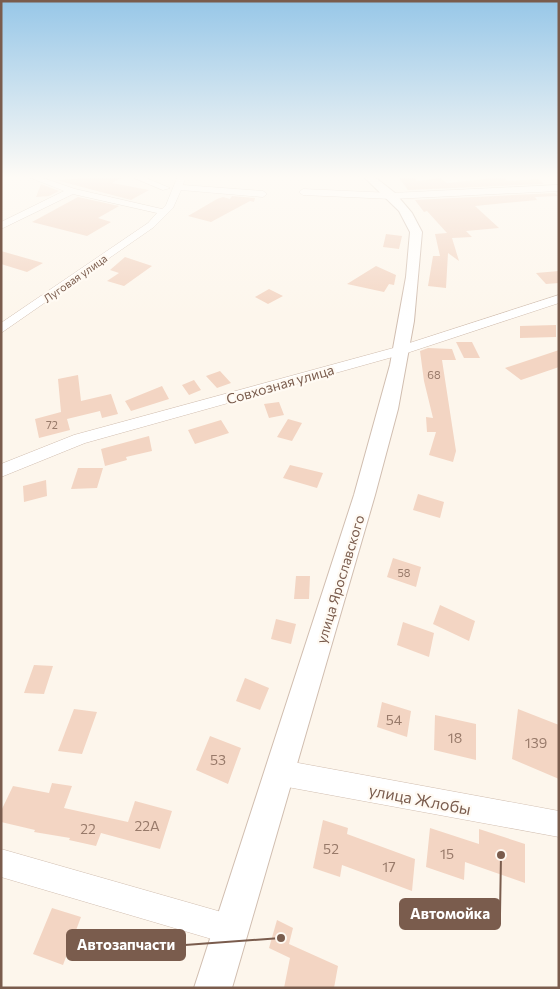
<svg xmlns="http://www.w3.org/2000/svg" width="560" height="989" font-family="Commissioner,sans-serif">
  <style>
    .building { fill: #f3d5c3 }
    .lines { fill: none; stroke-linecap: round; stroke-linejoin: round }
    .minor-casing { stroke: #d1beb0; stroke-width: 1 }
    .tertiary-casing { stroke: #d1beb0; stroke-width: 2 }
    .minor { fill: #fff; fill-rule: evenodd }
    .tertiary { fill: #fff; fill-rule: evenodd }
    .labels { text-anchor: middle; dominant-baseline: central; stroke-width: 4.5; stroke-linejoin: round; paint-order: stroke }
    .far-street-label { font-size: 11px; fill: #7a5c4d; stroke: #fffaf3 }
    .number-label { font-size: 11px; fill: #987a6a }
    .street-label { font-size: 14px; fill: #7a5c4d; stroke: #fffaf3 }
    .near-number-label { font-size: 14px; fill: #987a6a }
    .near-street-label { font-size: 16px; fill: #7a5c4d; stroke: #fffaf3 }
    .leader { fill: none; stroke: #7a5c4d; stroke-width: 2 }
    .callout-dot { fill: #7a5c4d; stroke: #fffaf3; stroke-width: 2 }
    .callout { fill: #7a5c4d; stroke: #7a5c4d; stroke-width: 2 }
    .callout-label { font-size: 15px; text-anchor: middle; font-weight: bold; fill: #fff }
  </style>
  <rect width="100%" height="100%" fill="#fdf6ec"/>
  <path class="building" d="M92 178H121L112 183 149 190 131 200 56 180Z
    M399 178H415L417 181 440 178 447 183 494 178H504L507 181 538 179 544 184 408 190Z
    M41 184 59 191 49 196 36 197Z
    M555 193 558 196 535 197 537 200 475 206 499 228 466 231 472 237 452 238 459 261 448 253 446 288 428 286 433 256H440L435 234 447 233 427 211 424 212 415 200Z
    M232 196 255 198 254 202 250 201 211 222 188 216 217 199 223 197 230 199Z
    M78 197 119 206 98 218 111 222 87 236 32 222Z
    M386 234 402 236 399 249 383 247Z
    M1 251 43 263 27 272 1 264Z
    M125 257 152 266 124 286 107 281 119 273 110 270Z
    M376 266 396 275 394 285 389 284 384 292 347 284Z
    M559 271V283L546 284 536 273Z
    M269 289 283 296 268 304 255 297Z
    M556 325V337L520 338V326Z
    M456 342H472L480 358H464Z
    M428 348 452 349 456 360H442L456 451 453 462 429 455 436 432H427L426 417 433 418 424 381 420 351Z
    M559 350V367L521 380 505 368Z
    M220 371 231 383 217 388 206 376Z
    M78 375 81 401 111 394 118 414 102 418 100 411 67 419 70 430 39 438 35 419 61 412 58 379Z
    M194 380 201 390 189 395 182 385Z
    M162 386 169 399 131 411 125 401Z
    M279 402 284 415 269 418 264 404Z
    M288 419 302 423 292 441 277 437Z
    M221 420 229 433 195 444 188 430Z
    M149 436 152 451 126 457 127 460 105 466 101 449Z
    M290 465 323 473 317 488 283 478Z
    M78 468H103L97 488 71 489Z
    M46 480 47 496 24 502 23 486Z
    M418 494 444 502 440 518 413 510Z
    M393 558 421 567 416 587 387 577Z
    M296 576H310L309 599H294Z
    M440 605 475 621 469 641 433 624Z
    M276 619 296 624 291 644 271 639Z
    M403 622 434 633 429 657 397 645Z
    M34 665 53 666 44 694 24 693Z
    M245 678 269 688 260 710 236 701Z
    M382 702 411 711 407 737 377 727Z
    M74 709 97 712 82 754 58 751Z
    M518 709 559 725V779L512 759Z
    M435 715 476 724V760L434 750Z
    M210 736 241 748 228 784 196 770Z
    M52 783 72 786 64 808 128 822 135 801 172 811 160 849 101 833 96 846 69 840 70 838 34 832 35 830 1 822V811L13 786 49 793Z
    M323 820 348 828 347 834 415 859 412 891 342 865 340 877 313 868Z
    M430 828 479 844V829L525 844V883L465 862 464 880 426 867Z
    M52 908 81 917 63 965 33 954Z
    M277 920 293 928 289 944 338 966 334 988H284L290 958 269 948Z"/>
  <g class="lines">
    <defs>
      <path id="minor" d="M31 178H43L75 189 162 209 166 205 177 178H185L183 185 263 191 267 194 263 197 181 190 173 208 154 227 1 333V323L148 223 157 213 73 194 1 229V222L64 191Z
        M134 178H146L170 188 163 190Z
        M559 185V191L392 199 303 195 299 192 303 189 392 193Z
        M559 295V303L407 353 85 443 1 477V464L74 435 397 347Z
        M282 760 559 811V837L282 786 273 782 269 773 273 764Z
        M1 849 232 915 243 919 247 930 243 941 232 945 1 877Z"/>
      <path id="tertiary" d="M365 178H376L395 193 412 213 422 232 414 321 398 409 375 495 232 988H194L354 495 390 365 406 277 410 232 399 211Z"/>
    </defs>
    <use href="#minor" class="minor-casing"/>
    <use href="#tertiary" class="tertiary-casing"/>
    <use href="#minor" class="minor"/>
    <use href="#tertiary" class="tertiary"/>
  </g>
  <linearGradient id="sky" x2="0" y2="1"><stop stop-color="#97c7e8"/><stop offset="0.56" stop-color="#fefbf6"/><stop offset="1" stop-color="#fefbf6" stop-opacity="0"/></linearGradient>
  <rect width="560" height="316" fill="url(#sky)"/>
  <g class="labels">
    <g class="far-street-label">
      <text transform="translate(75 278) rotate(-35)">Луговая улица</text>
    </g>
    <g class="number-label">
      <text x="434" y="374">68</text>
      <text x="52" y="424">72</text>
      <text x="404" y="572">58</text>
    </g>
    <g class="street-label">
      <text transform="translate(280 384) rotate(-16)">Совхозная улица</text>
      <text transform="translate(340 579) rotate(-73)">улица Ярославского</text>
    </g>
    <g class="near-number-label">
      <text x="394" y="719">54</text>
      <text x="455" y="737">18</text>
      <text x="536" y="742">139</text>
      <text x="218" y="759">53</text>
      <text x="147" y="825">22А</text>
      <text x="88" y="828">22</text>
      <text x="331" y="848">52</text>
      <text x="447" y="853">15</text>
      <text x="389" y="866">17</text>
    </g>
    <g class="near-street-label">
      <text transform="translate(420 799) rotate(11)">улица Жлобы</text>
    </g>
  </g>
  <path class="leader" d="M501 855L500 914M281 938L185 945"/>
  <g class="callout-dot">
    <circle cx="501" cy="855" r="5"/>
    <circle cx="281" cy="938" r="5"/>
  </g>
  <g class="callout">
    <rect x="400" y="899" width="100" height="30" rx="5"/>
    <rect x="67" y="930" width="118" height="30" rx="5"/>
  </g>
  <g class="callout-label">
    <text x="450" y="919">Автомойка</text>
    <text x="126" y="950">Автозапчасти</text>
  </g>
  <rect width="560" height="989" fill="none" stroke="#7a5c4d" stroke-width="5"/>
</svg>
